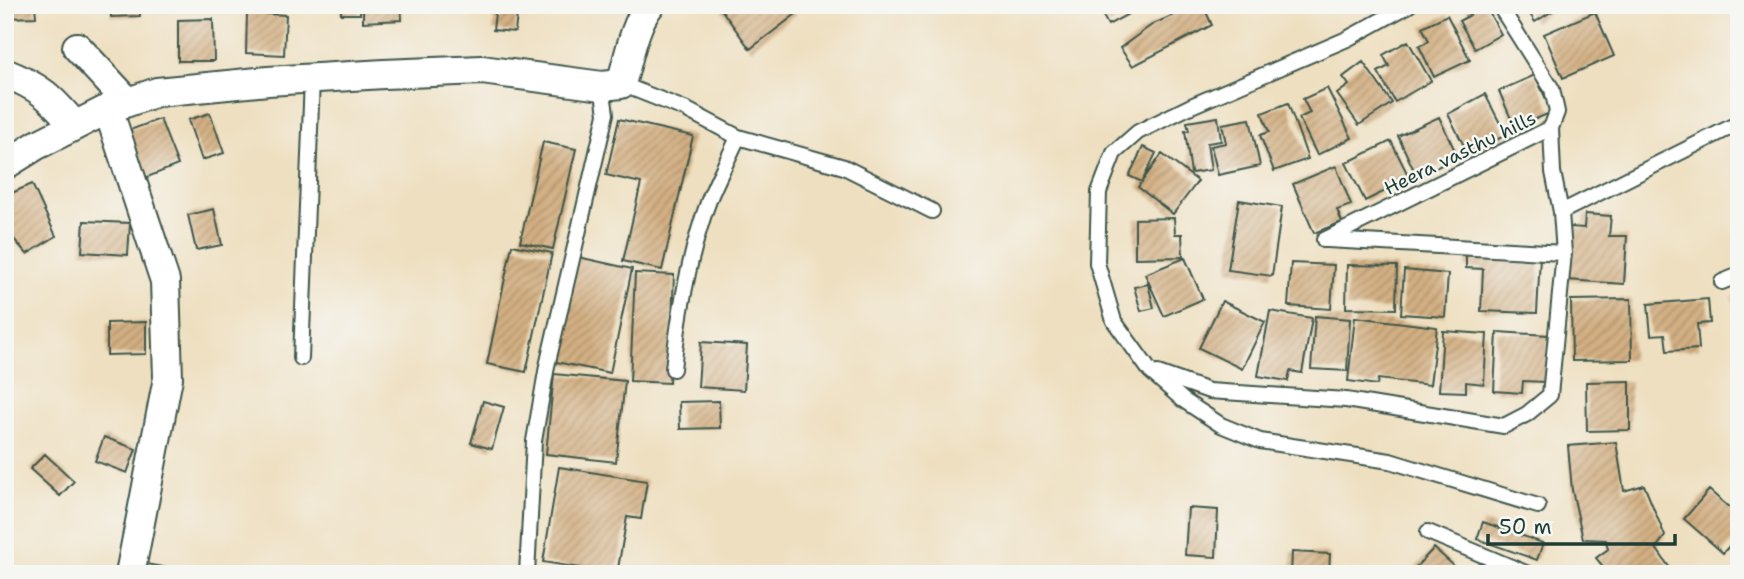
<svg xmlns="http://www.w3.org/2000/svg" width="1744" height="579" font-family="'Shantell Sans',sans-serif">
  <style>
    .building { fill: url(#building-hatch) }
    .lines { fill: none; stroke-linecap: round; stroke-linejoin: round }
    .service-casing { stroke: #3e5549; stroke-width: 18 }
    .minor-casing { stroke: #3e5549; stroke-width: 32 }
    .service { stroke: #fff; stroke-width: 14 }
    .minor { stroke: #fff; stroke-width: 28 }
    .labels { text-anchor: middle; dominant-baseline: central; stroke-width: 5; stroke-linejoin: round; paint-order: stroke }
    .street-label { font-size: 19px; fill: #1f3d34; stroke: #f6f6f2 }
  </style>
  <defs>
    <pattern id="building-hatch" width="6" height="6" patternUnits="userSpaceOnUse" patternTransform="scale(1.75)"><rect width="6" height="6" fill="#d4b083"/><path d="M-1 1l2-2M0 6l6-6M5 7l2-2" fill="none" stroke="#ab906c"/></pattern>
  </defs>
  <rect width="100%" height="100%" fill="#f6f6f2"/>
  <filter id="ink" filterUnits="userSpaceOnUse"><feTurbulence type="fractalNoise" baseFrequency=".0143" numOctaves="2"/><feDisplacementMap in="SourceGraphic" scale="14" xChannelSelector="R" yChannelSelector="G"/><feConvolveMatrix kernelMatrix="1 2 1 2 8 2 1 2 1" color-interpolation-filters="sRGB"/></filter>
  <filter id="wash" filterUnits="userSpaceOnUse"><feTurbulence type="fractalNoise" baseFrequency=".00686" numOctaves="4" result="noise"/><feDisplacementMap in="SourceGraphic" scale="28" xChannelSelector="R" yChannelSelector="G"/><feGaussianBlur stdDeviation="1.57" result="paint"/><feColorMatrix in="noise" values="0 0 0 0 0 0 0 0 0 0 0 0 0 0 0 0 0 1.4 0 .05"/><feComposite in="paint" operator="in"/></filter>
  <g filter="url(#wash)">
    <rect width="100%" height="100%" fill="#eedfc0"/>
    <g id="blocks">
      <path class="building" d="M5 5H35L36 17 5 18Z
        M111 5H140V16L111 17Z
        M341 5H360V14H341Z
        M363 5H401L402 20 363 22Z
        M496 5H518L515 32 493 30Z
        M718 5H790L796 14 750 49Z
        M1102 5H1145L1108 25 1098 7Z
        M1196 5H1203L1212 25 1133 66 1120 48 1153 24Z
        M1464 5H1485L1501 34 1475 49 1459 21 1470 15Z
        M1524 5H1562L1535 22Z
        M1595 12 1614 56 1563 78 1544 34Z
        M247 13 286 15 284 55 246 53Z
        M1447 15 1470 60 1434 77 1419 46 1429 41 1422 27Z
        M213 19 214 61H178V20Z
        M1408 41 1431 81 1395 102 1378 72 1389 66 1383 55Z
        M1363 62 1392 103 1359 125 1337 94 1349 85 1343 77Z
        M1535 75 1552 112 1515 128 1499 91Z
        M1327 88 1352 138 1317 155 1299 118 1310 113 1303 99Z
        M1485 94 1506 135 1468 154 1448 114Z
        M1288 103 1308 159 1274 171 1260 135 1269 132 1262 113Z
        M210 113 224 153 202 160 188 120Z
        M1218 117 1221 141 1207 143 1211 170 1191 173 1185 131H1189L1187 122Z
        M1439 117 1458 157 1417 177 1398 136Z
        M160 119 178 165 145 178 127 131Z
        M619 119 693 136 662 270 623 261 641 183 606 175Z
        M1250 119 1260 166 1218 175 1211 146 1226 143 1222 124Z
        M1391 141 1410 179 1365 201 1346 163Z
        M543 142 576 149 553 249 520 242Z
        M1143 147 1156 153 1142 182 1129 176Z
        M1162 154 1198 181 1173 214 1138 187Z
        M1336 166 1351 205 1337 210 1342 222 1314 233 1293 184Z
        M32 184 56 236 27 254 5 229V196Z
        M1239 200 1282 207 1272 276 1228 270Z
        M214 209 222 245 196 250 188 215Z
        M1585 214 1611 216 1609 236H1627L1624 284 1567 280 1570 227 1584 228Z
        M1174 218 1175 234H1182L1183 257 1135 258V219Z
        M84 221 130 223 128 255 82 252Z
        M512 245 552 253 526 372 487 364Z
        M1466 254 1540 257 1537 313 1481 311 1483 269 1466 268Z
        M578 257 632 269 610 373 556 362Z
        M1185 258 1203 299 1164 316 1145 274Z
        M1291 263 1334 265 1331 309 1288 306Z
        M1347 265 1397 266 1396 309 1346 308Z
        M1404 270 1448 274 1445 317 1401 314Z
        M635 273 674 275 669 383 630 381Z
        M1148 284 1154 308 1141 311 1134 287Z
        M1739 294V312L1732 297Z
        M1631 299 1632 360 1572 361 1571 300Z
        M1708 299 1710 323 1697 324 1699 349 1667 351 1665 334 1651 335 1648 304Z
        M1222 301 1265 322 1242 369 1199 348Z
        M1270 311 1312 318 1302 373 1290 371 1288 381 1258 376Z
        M1315 316 1350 319 1347 371 1311 369Z
        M1355 317 1437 327 1430 385 1378 379 1377 385 1348 381Z
        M146 322V354L107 355V323Z
        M1443 331 1487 334 1484 384 1466 382V392L1439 391Z
        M1497 332 1548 335 1545 382 1523 381 1522 393 1494 391Z
        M701 342 747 345 744 390 698 387Z
        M554 374 625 381 616 462 546 454Z
        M1630 381V430L1587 431 1586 382Z
        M483 401 504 407 492 449 471 443Z
        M719 401 720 428 680 429 679 402Z
        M104 437 136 449 127 473 95 461Z
        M1616 442 1624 491 1644 485 1665 536 1656 548 1674 574H1609L1596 558 1608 549 1606 540 1583 539 1572 490 1568 446Z
        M45 454 74 481 60 496 30 469Z
        M559 467 647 481 641 519 627 517 617 574 543 562Z
        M1709 490 1739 516V535L1723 553 1684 519Z
        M1188 508 1218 510 1216 557 1185 555Z
        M1483 522 1543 543 1537 560 1477 539Z
        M1434 548 1453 565 1445 574H1414L1412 571Z
        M1292 552 1330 554 1329 574H1291Z
        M146 564 178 570 177 574H144Z"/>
    </g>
  </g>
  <g filter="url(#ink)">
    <use href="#blocks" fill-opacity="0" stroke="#3e5549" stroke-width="2"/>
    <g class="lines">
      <defs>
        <path id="service" d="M1409 5 1347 39 1191 106 1138 132 1114 153 1099 192 1097 263 1114 321 1150 371 1183 400 1221 425 1260 441 1390 461 1538 506
          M1499 5 1552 89 1557 112 1551 128
          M621 84 687 110 738 137 844 167 932 211
          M1324 240 1551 128 1553 172 1561 212 1739 123
          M1327 240 1564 253
          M1722 282 1739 275
          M301 358 312 79
          M673 369C679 312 689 254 709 200 717 179 729 158 738 137
          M1158 373 1209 391 1346 400 1504 426 1527 414 1550 395 1564 253 1561 212
          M1428 532 1528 574
          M527 574 534 441 547 366 606 114 602 86"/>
        <path id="minor" d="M77 47 128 102
          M5 73C40 87 51 97 75 126
          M108 109 165 281 168 378 130 574
          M5 165 37 145 108 109 157 92 268 81 384 74 482 70 602 86 621 84C628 61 634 24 650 5"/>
      </defs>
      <use href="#service" class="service-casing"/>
      <use href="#minor" class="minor-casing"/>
      <use href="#service" class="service"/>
      <use href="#minor" class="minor"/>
    </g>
  </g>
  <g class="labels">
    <g class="street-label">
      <text transform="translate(1460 153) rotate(-26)">Heera vasthu hills</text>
    </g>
  </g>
  <rect width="1744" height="579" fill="none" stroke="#f6f6f2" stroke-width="28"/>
  <path d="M1488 534v10h187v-10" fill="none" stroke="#1f3d34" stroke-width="3.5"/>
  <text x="1499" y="534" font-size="21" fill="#1f3d34" stroke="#f6f6f2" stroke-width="5" paint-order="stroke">50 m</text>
</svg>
